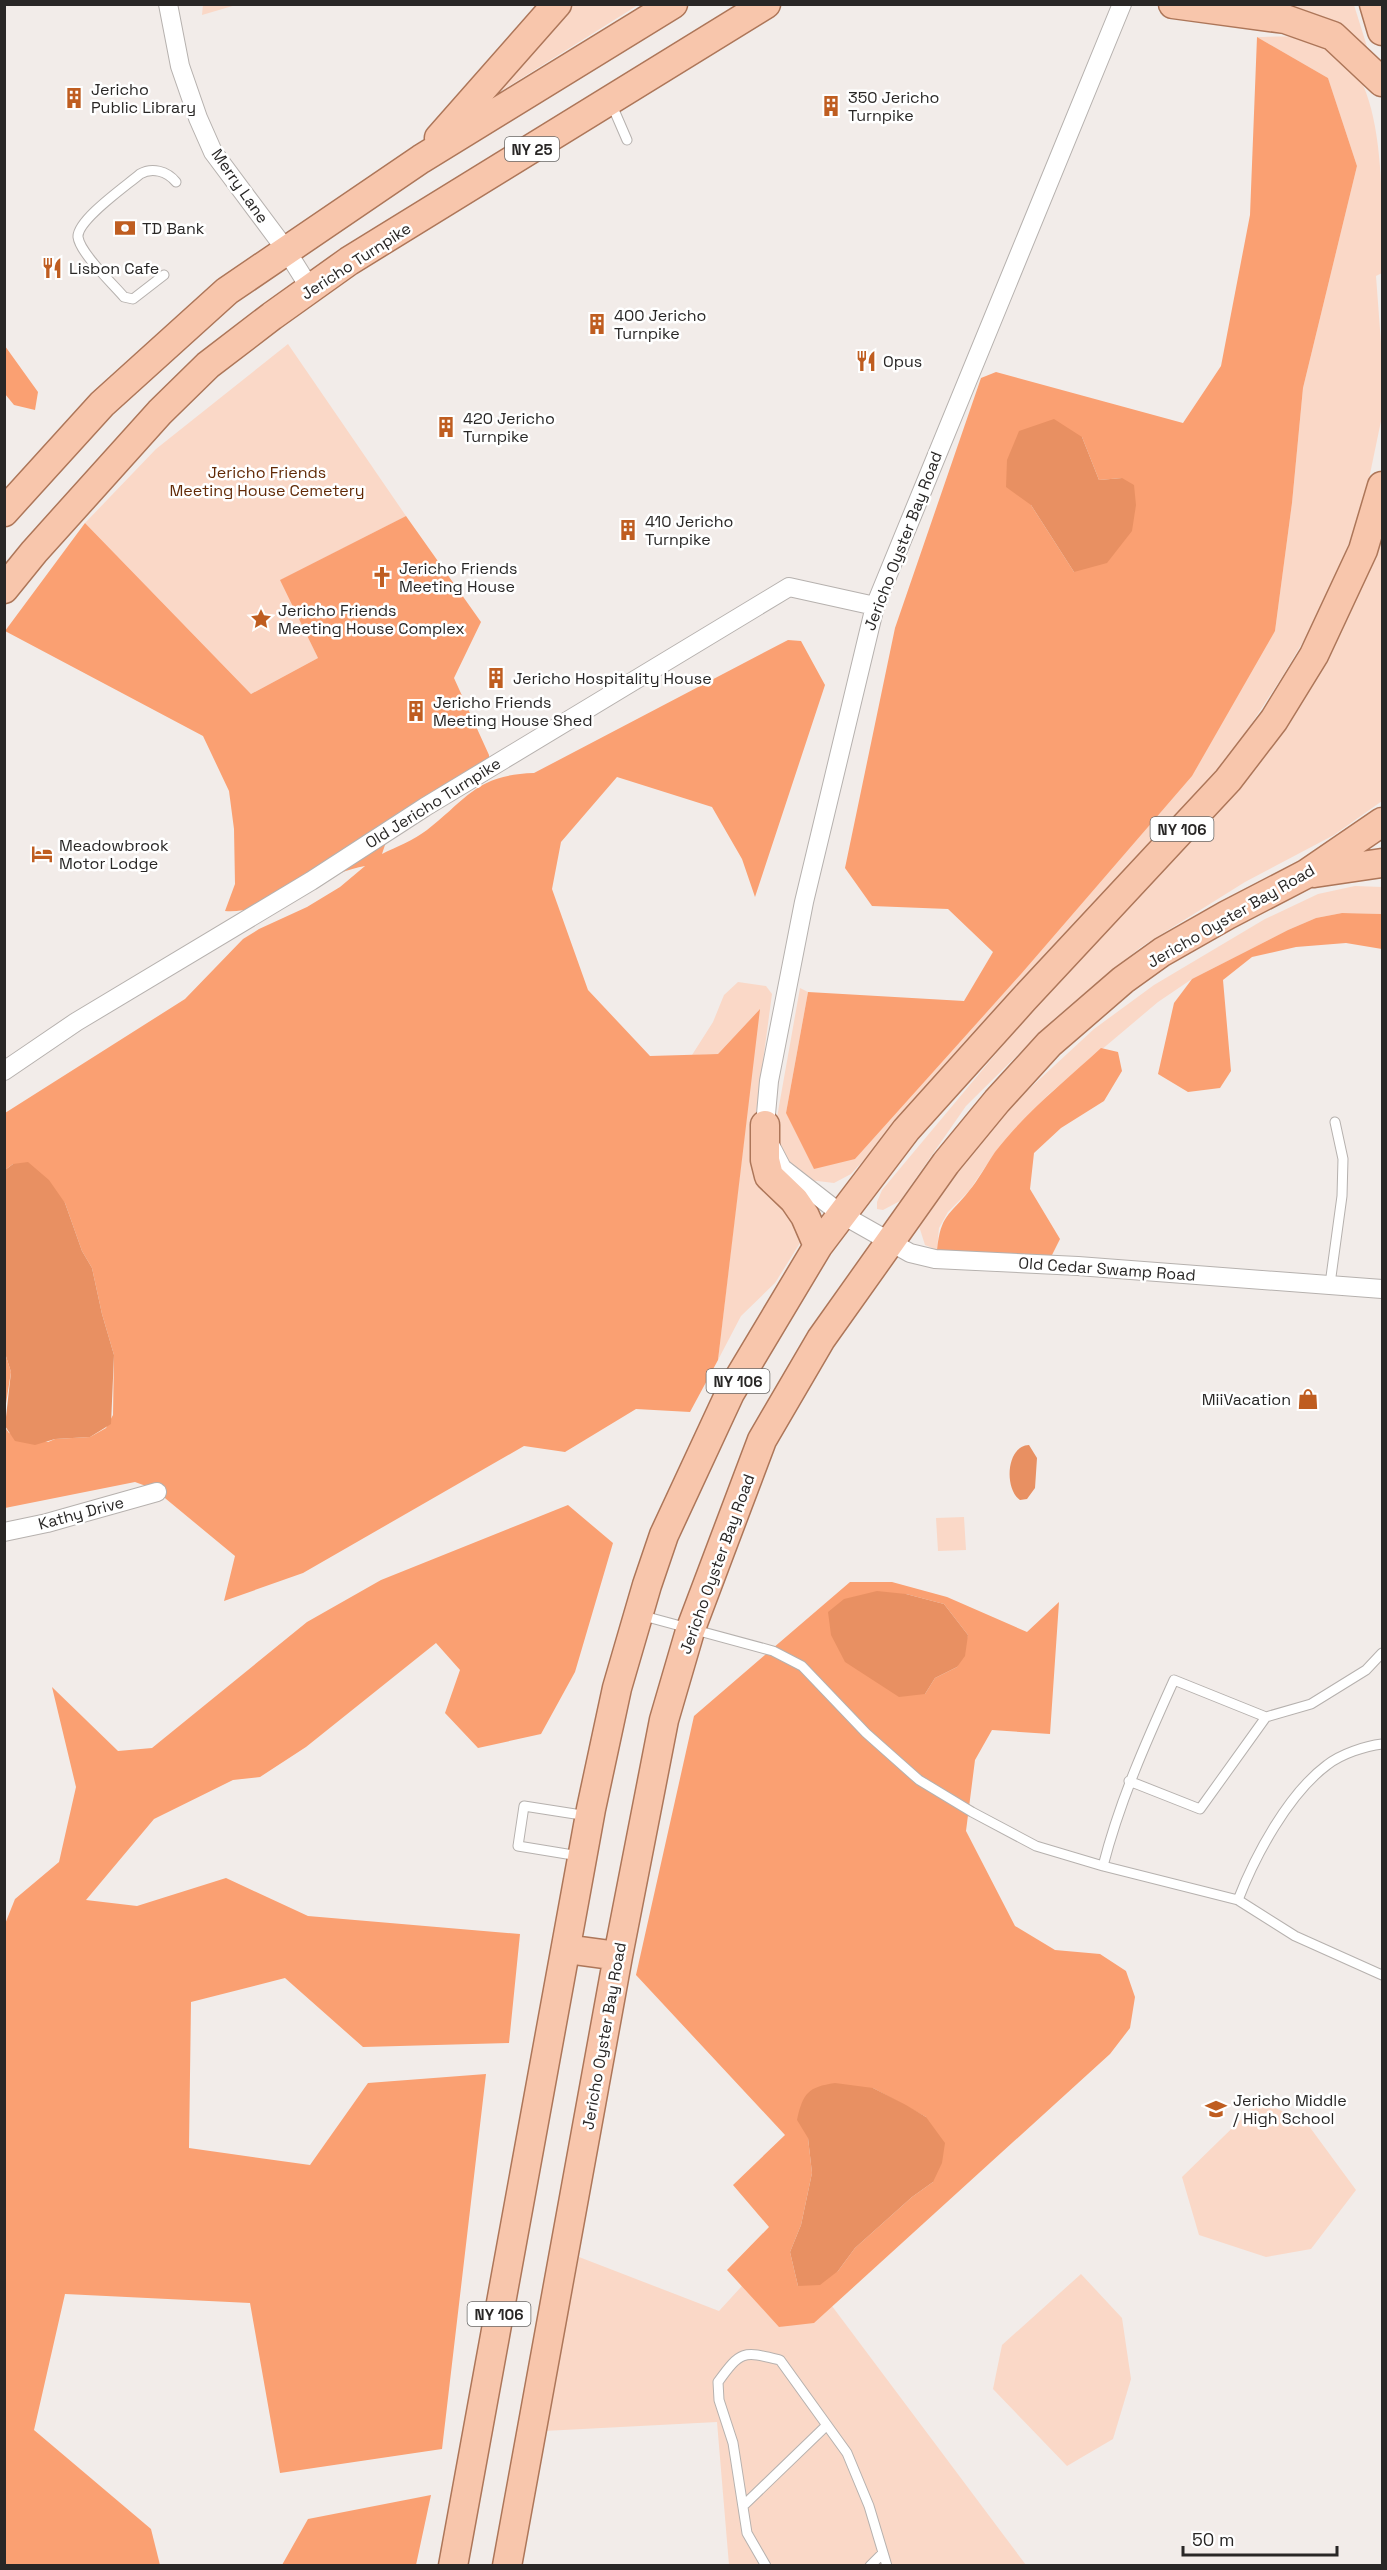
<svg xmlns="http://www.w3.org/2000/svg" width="1387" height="2570" font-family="'Space Grotesk',sans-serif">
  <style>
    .green { fill: #fad8c7 }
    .forest { fill: #faa072; fill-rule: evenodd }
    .water { fill: #e89062 }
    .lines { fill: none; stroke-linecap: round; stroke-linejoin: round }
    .lane-casing { stroke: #b6b1ae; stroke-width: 11 }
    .street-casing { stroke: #b6b1ae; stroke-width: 20 }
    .primary-casing { stroke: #ad7659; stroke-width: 31 }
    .lane { stroke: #fff; stroke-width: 9 }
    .street { stroke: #fff; stroke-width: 18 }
    .primary { stroke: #f8c6ac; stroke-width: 28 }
    .labels { text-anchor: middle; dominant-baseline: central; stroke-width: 5; stroke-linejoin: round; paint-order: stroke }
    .shield { fill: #fff; stroke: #696867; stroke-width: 1.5 }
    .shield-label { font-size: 15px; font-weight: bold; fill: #292726 }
    .poi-label { font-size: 16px; fill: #292726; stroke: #fff; text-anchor: start }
    .street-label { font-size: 16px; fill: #292726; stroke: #fff }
    .park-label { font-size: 16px; fill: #622a06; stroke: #fff }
  </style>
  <rect width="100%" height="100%" fill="#f2ece9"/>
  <path class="green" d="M203 5V4L236 5 202 15Z
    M573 5H638L498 93 495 86Z
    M1284 5H1354L1369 53 1284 12Z
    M1257 37C1274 37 1306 34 1321 43 1330 49 1360 76 1363 85 1385 135 1382 219 1382 273L1376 276 1381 343V421L1365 498 1329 598 1282 677 1215 780 851 1174 834 1183 809 1180 789 1166 778 1144 776 1123 800 988 808 992 786 1113 855 1159 1275 631 1292 503 1303 388 1357 166 1328 78Z
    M288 344 406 516 281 580 318 658 251 694 85 523 156 449Z
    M1382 536V801L1334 835 1245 882 1141 947 1055 1018 966 1106 900 1201 883 1210 877 1209V1202L882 1190 1040 1001 1282 732 1341 631Z
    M1355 886 1382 887V914L1342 913 1316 918 1288 930 1192 979 1158 1002 1049 1094 996 1151 969 1191 948 1212 939 1228 937 1250 925 1245 918 1223 923 1208 1016 1101 1094 1029 1154 985 1265 919 1318 894Z
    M738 982 766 986 772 994 752 1143 804 1231 800 1243 775 1283 741 1316 718 1360 759 1010 718 1054 692 1055 713 1022 724 995Z
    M964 1517 966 1550 938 1551 936 1518Z
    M1260 2101 1306 2122 1356 2190 1311 2249 1266 2257 1199 2235 1182 2177Z
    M579 2257 719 2311 742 2286 780 2327 832 2306 1026 2565H729L717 2422 544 2431Z
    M1081 2274 1122 2318 1131 2379 1113 2439 1067 2466 993 2389 1002 2345Z"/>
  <path class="forest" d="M1257 37 1328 78 1357 166 1303 388 1292 503 1275 631 1192 776 1021 974 855 1159 814 1169 786 1113 808 992 964 1001 993 952 948 909 872 906 845 868 895 628 981 378 996 372 1183 423 1221 366 1250 215ZM1082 437 1099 480 1122 478 1074 572 1031 505Z
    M5 346 38 392 35 410 14 405 5 394Z
    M406 516 481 622 454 678 489 755V763L387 839 382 854C396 847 414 840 427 830 468 798 476 775 534 773L788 640 801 641 825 685 755 897 742 859 712 807 617 777 561 842 552 889 588 990 650 1056 718 1054 760 1009 718 1360 690 1412 636 1409 565 1452 524 1446 303 1573 224 1601 235 1556 154 1489 135 1482 5 1508 4 1426 9 1433 48 1442 55 1439 90 1437 106 1428 113 1415 114 1355 102 1314 92 1268 82 1251 65 1203 13 1164 5 1170V1113L185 999 243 939 259 929 307 907 340 887 365 866C323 873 263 915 225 911L235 884 234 829 229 791 203 736 5 631 85 523 251 694 318 658 280 580Z
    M1342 913 1382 914V949L1346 943 1296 947 1252 957 1223 980 1231 1071 1220 1088 1188 1092 1158 1074 1174 1003 1192 979 1288 930 1316 918Z
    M1101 1048 1118 1052 1122 1071 1104 1101 1061 1128 1034 1153 1030 1189 1060 1239 1051 1257 947 1252 937 1250C941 1214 949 1216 969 1191 979 1179 986 1165 995 1152 1025 1113 1065 1081 1101 1048Z
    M4 1350 11 1372 5 1410H4Z
    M568 1505 613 1543 575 1672 541 1734 478 1748 445 1713 460 1670 436 1643 306 1747 260 1777 233 1780 154 1819 86 1900 137 1906 226 1878 308 1916 520 1934 509 2043 363 2047 285 1978 191 2002 189 2148 310 2165 368 2083 486 2074 442 2449 280 2473 250 2303 65 2294 34 2430 151 2529 160 2565H5V1924L15 1899 59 1862 76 1787 52 1687 118 1751 152 1748 307 1622 381 1580Z
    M850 1582H892L947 1597 1027 1632 1059 1602 1050 1734 992 1730 975 1760 966 1831 1015 1926 1055 1950 1100 1954 1126 1971 1135 1997 1130 2028 1110 2054 814 2323 779 2327 727 2270 769 2227 733 2185 785 2135 636 1975 694 1716ZM906 1594 944 1604 968 1635 957 1667 935 1678 925 1694ZM873 2088 926 2117 933 2182 912 2197 855 2248 838 2271 798 2286 790 2252 801 2225 812 2173 808 2138Z
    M431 2495 416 2565H282L308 2519Z"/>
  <path class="water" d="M1054 419 1082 437 1099 480 1122 478 1134 485 1136 505 1132 531 1107 563 1074 572 1031 505 1006 487 1007 460 1019 431Z
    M28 1162 49 1180 65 1203 82 1251 92 1268 102 1314 114 1355 111 1424 90 1437 55 1439 35 1445 15 1441 5 1426 11 1372 4 1350 5 1170 13 1164Z
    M1029 1445 1037 1458 1035 1488 1027 1499 1020 1500C1004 1489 1006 1446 1029 1445Z
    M877 1591 906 1594 944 1604 968 1635 965 1656 957 1667 935 1678 925 1694 899 1697 845 1662 831 1635 828 1612 844 1599Z
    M835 2083 873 2088 906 2105 926 2117 945 2143 942 2163 933 2182 912 2197 855 2248 838 2271 820 2285 798 2286 790 2252 801 2225 812 2173 808 2138 797 2120C803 2093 808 2087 835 2083Z"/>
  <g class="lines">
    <defs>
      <path id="lane" d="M611 103 627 140
        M164 275 133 299 124 297C113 284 80 253 78 237 77 220 126 186 140 174 152 167 167 171 176 182
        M1330 1284 1342 1196 1343 1159 1335 1122
        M640 1615 773 1651 802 1666 866 1733 919 1780 972 1812 1036 1846 1103 1866 1238 1900 1295 1936 1382 1975
        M1129 1781 1200 1809 1266 1717
        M579 1856 518 1846 524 1806 588 1816
        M1103 1866C1120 1800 1146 1742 1174 1680L1266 1717 1311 1704 1366 1670 1382 1653
        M1238 1900C1255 1856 1288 1794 1327 1765 1341 1754 1365 1746 1382 1744
        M743 2506 827 2425
        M766 2566 747 2533 733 2443 719 2400 718 2382C741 2350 743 2351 780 2360L847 2453 869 2506 887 2566
        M870 2566 883 2553"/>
      <path id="street" d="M168 4 180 66 198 118 213 152 286 250 311 290
        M1122 4 875 606 804 902 769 1081 765 1125 769 1143 782 1168 841 1214 910 1253 935 1259 1078 1266 1382 1289
        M4 1071 76 1022 311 881 425 807 789 587 875 606
        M4 1532 47 1523 157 1492"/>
      <path id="primary" d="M1173 4 1285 19 1333 36 1382 82
        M1374 4 1382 31
        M439 138 557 4
        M4 512 102 404 227 291 421 159 673 4
        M4 589 34 552 160 412 208 365 272 316 349 261 766 4
        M1314 873 1382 863
        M765 1125V1160L769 1176 794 1200 805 1216 818 1246
        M566 1949 618 1956
        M453 2566 591 1809 617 1688 647 1585 664 1535 730 1393 818 1246 906 1130 1023 1000 1228 780 1274 720 1314 655 1363 550 1382 486
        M507 2566 618 1956 664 1720 690 1631 762 1440 821 1339 946 1163 997 1101 1049 1044 1123 980 1162 952 1227 915 1306 874 1382 822"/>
    </defs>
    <use href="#lane" class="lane-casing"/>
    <use href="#street" class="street-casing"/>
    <use href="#primary" class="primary-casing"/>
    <use href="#lane" class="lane"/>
    <use href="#street" class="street"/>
    <use href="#primary" class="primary"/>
  </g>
  <defs>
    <symbol id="building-bare" viewBox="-9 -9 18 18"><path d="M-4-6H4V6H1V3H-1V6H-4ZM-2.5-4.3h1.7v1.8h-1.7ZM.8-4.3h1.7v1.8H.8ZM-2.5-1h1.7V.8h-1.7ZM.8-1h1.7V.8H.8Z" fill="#bf5d20" stroke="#fff" stroke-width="2.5" paint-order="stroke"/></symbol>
    <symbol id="bank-bare" viewBox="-9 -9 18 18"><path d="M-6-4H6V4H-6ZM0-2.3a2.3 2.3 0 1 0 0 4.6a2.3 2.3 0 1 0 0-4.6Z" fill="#bf5d20" stroke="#fff" stroke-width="2.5" paint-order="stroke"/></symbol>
    <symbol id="restaurant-bare" viewBox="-9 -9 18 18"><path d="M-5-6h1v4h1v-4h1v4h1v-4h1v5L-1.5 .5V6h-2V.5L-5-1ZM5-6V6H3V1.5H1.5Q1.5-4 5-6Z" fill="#bf5d20" stroke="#fff" stroke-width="2.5" paint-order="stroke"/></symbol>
    <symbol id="church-bare" viewBox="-9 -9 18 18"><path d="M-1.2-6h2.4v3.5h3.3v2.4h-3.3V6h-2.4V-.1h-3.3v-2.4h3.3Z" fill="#bf5d20" stroke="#fff" stroke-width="2.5" paint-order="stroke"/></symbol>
    <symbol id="sight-bare" viewBox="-9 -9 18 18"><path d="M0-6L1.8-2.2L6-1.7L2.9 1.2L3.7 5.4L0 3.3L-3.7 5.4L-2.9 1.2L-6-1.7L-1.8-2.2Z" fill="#bf5d20" stroke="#fff" stroke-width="2.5" paint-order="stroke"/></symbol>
    <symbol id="hotel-bare" viewBox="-9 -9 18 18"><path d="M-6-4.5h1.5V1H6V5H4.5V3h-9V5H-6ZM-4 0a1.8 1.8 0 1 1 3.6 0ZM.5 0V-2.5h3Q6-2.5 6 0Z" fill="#bf5d20" stroke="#fff" stroke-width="2.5" paint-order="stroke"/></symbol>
    <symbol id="shop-bare" viewBox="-9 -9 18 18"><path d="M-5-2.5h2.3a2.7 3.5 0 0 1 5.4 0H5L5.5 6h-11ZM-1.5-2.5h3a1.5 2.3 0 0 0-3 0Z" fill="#bf5d20" stroke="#fff" stroke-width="2.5" paint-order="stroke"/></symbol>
    <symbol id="school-bare" viewBox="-9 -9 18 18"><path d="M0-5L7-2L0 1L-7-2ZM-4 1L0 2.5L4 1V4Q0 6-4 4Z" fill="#bf5d20" stroke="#fff" stroke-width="2.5" paint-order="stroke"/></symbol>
  </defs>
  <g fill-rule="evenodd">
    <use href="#building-bare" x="59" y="83" width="30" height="30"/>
    <use href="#building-bare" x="816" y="91" width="30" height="30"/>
    <use href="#bank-bare" x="110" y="213" width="30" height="30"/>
    <use href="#restaurant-bare" x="37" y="253" width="30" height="30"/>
    <use href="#building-bare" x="582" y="309" width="30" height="30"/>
    <use href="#restaurant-bare" x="851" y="346" width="30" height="30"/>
    <use href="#building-bare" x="431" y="412" width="30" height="30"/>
    <use href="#building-bare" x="613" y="515" width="30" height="30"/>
    <use href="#church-bare" x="367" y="562" width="30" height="30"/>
    <use href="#sight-bare" x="246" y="604" width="30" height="30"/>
    <use href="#building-bare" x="481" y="663" width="30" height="30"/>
    <use href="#building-bare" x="401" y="696" width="30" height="30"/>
    <use href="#hotel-bare" x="27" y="839" width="30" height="30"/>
    <use href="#shop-bare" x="1293" y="1384" width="30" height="30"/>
    <use href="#school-bare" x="1201" y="2094" width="30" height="30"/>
  </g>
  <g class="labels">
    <g class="shield">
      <rect x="505" y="137" width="54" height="24" rx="4.5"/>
      <rect x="1150.5" y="817" width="63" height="24" rx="4.5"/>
      <rect x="706.5" y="1369" width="63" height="24" rx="4.5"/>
      <rect x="467.5" y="2302" width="63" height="24" rx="4.5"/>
    </g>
    <g class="shield-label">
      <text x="532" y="149">NY 25</text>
      <text x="1182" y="829">NY 106</text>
      <text x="738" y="1381">NY 106</text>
      <text x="499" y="2314">NY 106</text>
    </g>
    <g class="poi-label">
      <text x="91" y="89">Jericho<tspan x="91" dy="18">Public Library</tspan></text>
      <text x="848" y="97">350 Jericho<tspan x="848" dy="18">Turnpike</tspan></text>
      <text x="142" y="228">TD Bank</text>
      <text x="69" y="268">Lisbon Cafe</text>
      <text x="614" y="315">400 Jericho<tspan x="614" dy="18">Turnpike</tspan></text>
      <text x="883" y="361">Opus</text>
      <text x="463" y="418">420 Jericho<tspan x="463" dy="18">Turnpike</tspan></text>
      <text x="645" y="521">410 Jericho<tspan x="645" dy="18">Turnpike</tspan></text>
      <text x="399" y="568">Jericho Friends<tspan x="399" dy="18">Meeting House</tspan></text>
      <text x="278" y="610">Jericho Friends<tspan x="278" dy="18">Meeting House Complex</tspan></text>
      <text x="513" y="678">Jericho Hospitality House</text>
      <text x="433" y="702">Jericho Friends<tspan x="433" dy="18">Meeting House Shed</tspan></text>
      <text x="59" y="845">Meadowbrook<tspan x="59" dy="18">Motor Lodge</tspan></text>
      <text x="1291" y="1399" text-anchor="end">MiiVacation</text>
      <text x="1233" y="2100">Jericho Middle<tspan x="1233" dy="18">/ High School</tspan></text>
    </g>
    <g class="street-label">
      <text transform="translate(240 186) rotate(55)">Merry Lane</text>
      <text transform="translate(356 261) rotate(-33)">Jericho Turnpike</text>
      <text transform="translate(903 541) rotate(-69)">Jericho Oyster Bay Road</text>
      <text transform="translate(433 803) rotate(-32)">Old Jericho Turnpike</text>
      <text transform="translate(1231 916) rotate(-30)">Jericho Oyster Bay Road</text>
      <text transform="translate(1107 1269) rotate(4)">Old Cedar Swamp Road</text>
      <text transform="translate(81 1513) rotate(-15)">Kathy Drive</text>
      <text transform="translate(717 1564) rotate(-70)">Jericho Oyster Bay Road</text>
      <text transform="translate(604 2036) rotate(-80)">Jericho Oyster Bay Road</text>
    </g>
    <g class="park-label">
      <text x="267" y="472">Jericho Friends<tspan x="267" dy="18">Meeting House Cemetery</tspan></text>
    </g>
  </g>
  <rect width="1387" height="2570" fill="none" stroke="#292726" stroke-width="12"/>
  <path d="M1183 2546v9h154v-9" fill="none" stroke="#292726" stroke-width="3"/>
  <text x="1192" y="2546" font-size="18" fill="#292726" stroke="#ffffff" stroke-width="4.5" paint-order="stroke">50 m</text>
</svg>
